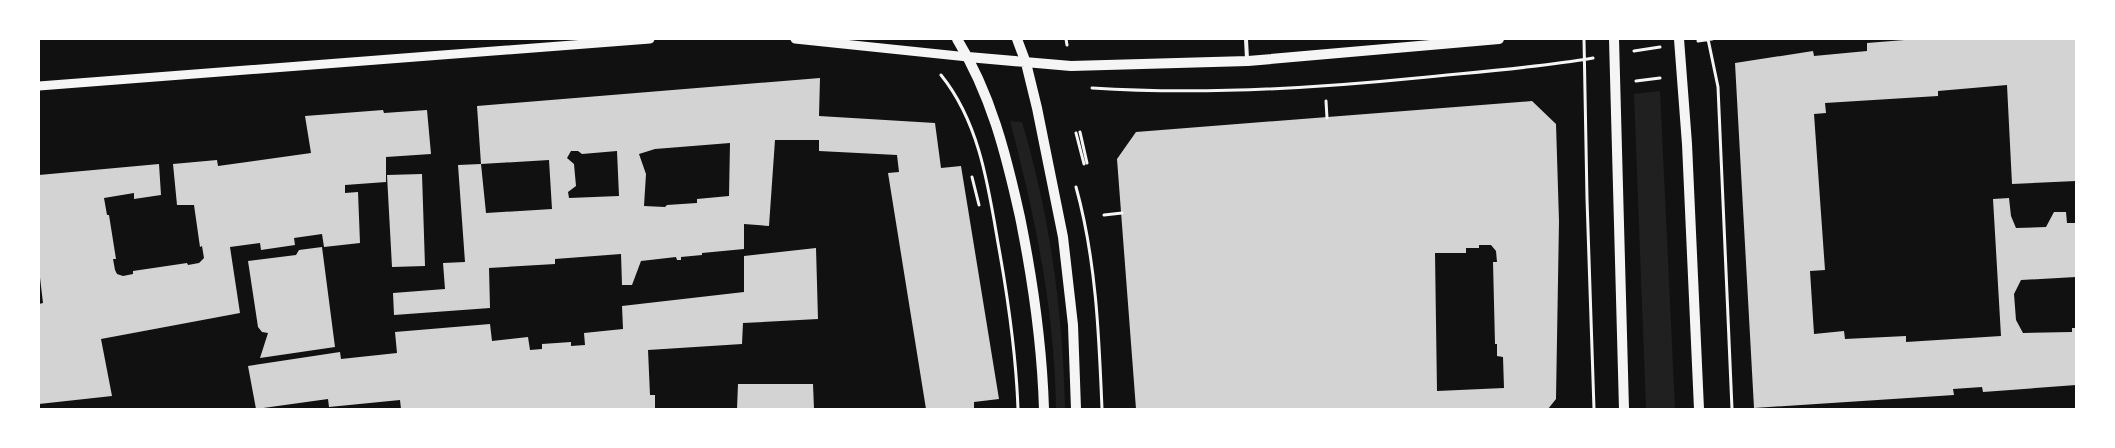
<svg xmlns="http://www.w3.org/2000/svg" width="2115" height="448" font-family="'Varela Round',sans-serif">
  <style>
    .green { fill: #202020 }
    .building { fill: #d3d3d3; fill-rule: evenodd }
    .lines { fill: none; stroke-linecap: round; stroke-linejoin: round }
    .path { stroke: #f5f5f5; stroke-width: 3 }
    .service { stroke: #f5f5f5; stroke-width: 4 }
    .tertiary { stroke: #f5f5f5; stroke-width: 9 }
    .secondary { stroke: #f5f5f5; stroke-width: 10 }
  </style>
  <rect width="100%" height="100%" fill="#111"/>
  <path class="green" d="M1660 91 1675 408 1646 409 1634 94Z
    M1010 121 1022 122C1050 215 1063 313 1065 409H1056C1055 311 1035 216 1010 121Z"/>
  <path class="building" d="M1917 39H2076V181L2012 184 2007 85 1938 91V96L1825 103 1826 113 1814 114 1825 270 1810 271 1814 334 1844 331 1845 339 1906 336V342L2001 336 1993 199 2009 198 2011 216 2016 228 2046 227 2054 212H2066L2067 223H2076V277L2021 280 2014 294 2016 320 2023 333 2072 332V328H2076V385L1983 392 1982 387 1953 389 1954 395 1754 408 1735 63 1813 51 1814 56 1867 51V43Z
    M820 78 819 116 935 123 941 168 961 166 999 399 974 402V409H926L888 173 899 172 897 155 819 151V140H775L769 226 744 224V249L702 253V255L681 257V260H677L676 257 641 261 632 285H622L621 254 555 259V264L489 268 490 308 394 315 393 293 445 289 443 263 465 262 458 165 481 164 486 213 552 209 549 160 481 164 477 106ZM730 143 729 196 697 199V203L667 205 665 207 644 206 646 174 639 154 655 149ZM571 151H578L582 154 617 151 619 196 569 198 568 192 576 186 574 164 567 158Z
    M1532 101 1556 124 1559 221 1556 399 1548 409H1136L1117 159 1136 132ZM1479 245H1491L1496 251 1497 262H1493L1495 344H1497V356L1503 357 1504 388 1437 391 1435 253H1466V248H1479Z
    M383 110 384 113 427 110 431 154 386 157V182L345 185V193L358 192 360 243 324 247 322 234 294 238 295 245 261 250 260 243 230 247 240 313 101 339 112 396 39 404V304L43 303 39 269V175L159 164 161 195 134 199V193L104 198 107 215H109L116 259H113L115 270 117 274 123 276 133 274V271L187 263 188 265 199 263 204 258 202 246 200 247 194 205H177L173 164 217 160 218 166 311 153 305 116Z
    M422 174 425 266 392 267 387 175Z
    M322 247 335 347 260 358 268 333 262 332 258 327 248 261 296 255 299 250Z
    M816 248 818 319 743 323 742 344 648 350 650 395H655V409H401L400 400 329 407 328 399 256 409 248 366 340 352 341 359 397 353 395 332 490 324 492 341 528 337 530 350 542 349V344L571 342V346L585 345 584 333 623 329 622 306 744 292V256Z
    M738 384H813L814 409H737Z"/>
  <g class="lines">
    <path class="path" d="M1066 39 1067 45
      M1584 39 1587 199 1594 409
      M1708 39 1718 87 1732 409
      M1698 41 1712 39
      M1634 51 1660 47
      M941 75C979 122 988 184 998 243 1008 298 1016 353 1018 409
      M1636 81 1660 78
      M1092 88C1201 95 1308 89 1417 78 1476 72 1535 68 1593 58
      M1326 101 1327 118
      M1080 132 1087 163
      M1076 133 1084 164
      M972 177 979 205
      M1076 187C1096 259 1099 335 1102 409
      M1104 215 1122 213"/>
    <path class="service" d="M1246 39 1247 59"/>
    <path class="tertiary" d="M795 39 968 57
      M39 86 650 39"/>
    <path class="secondary" d="M957 39C991 94 1006 154 1020 217 1033 281 1042 344 1044 409
      M1017 39 1026 63 1037 108 1063 237 1073 325 1076 409
      M1614 39 1624 409
      M1679 39 1687 144 1699 409
      M968 57 1071 66 1248 61 1499 39"/>
  </g>
  <rect width="2115" height="448" fill="none" stroke="#ffffff" stroke-width="80"/>
</svg>
